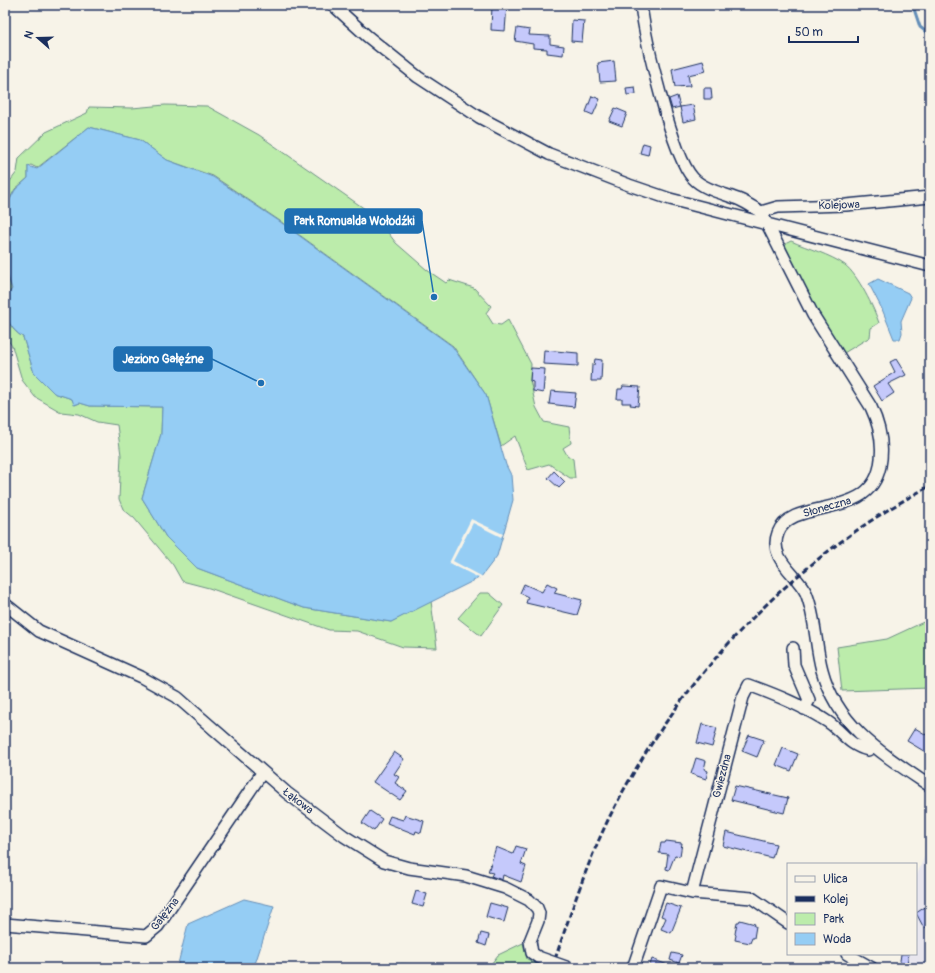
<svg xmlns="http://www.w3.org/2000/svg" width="935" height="973" font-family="Pangolin,sans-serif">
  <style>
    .built { fill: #e8e6ee }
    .green { fill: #bcecab; stroke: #6c8e84 }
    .water { fill: #95cdf4; stroke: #648eb8 }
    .pier { fill: #f7f3e8 }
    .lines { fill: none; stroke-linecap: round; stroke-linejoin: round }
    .stream { stroke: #648eb8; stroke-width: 3 }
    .building { fill: #c5c9fb; stroke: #1b2f5e }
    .street-casing { stroke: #1b2f5e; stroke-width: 14 }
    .street { stroke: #f7f3e8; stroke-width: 11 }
    .rail { stroke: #1b2f5e; stroke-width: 3; stroke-dasharray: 6 3; stroke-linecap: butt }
    .street-bridge-casing { stroke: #1b2f5e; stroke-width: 14; stroke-linecap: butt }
    .street-bridge { stroke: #f7f3e8; stroke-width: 11 }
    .labels { text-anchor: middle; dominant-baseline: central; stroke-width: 3; stroke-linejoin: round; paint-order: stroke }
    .street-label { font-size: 11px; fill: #1b2f5e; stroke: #f7f3e8 }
    .leader { fill: none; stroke: #1f6fb2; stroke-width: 1.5 }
    .callout-dot { fill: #1f6fb2; stroke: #f7f3e8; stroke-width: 1.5 }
    .callout { fill: #1f6fb2; stroke: #1f6fb2; stroke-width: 1.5 }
    .callout-label { font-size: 12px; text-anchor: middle; font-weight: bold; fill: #fff }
  </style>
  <rect width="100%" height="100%" fill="#f7f3e8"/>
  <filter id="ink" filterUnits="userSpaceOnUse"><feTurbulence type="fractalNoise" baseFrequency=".025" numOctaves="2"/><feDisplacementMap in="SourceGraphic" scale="8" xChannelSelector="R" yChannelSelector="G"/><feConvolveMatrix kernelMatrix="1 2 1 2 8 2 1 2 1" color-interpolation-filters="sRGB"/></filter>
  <g filter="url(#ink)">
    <path class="built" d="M930 843V968H898L901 954H916V877Z"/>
    <path class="green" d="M165 105 207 106 259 135 375 216 396 243 427 270 446 283 449 280 474 288 491 306 486 313 493 324 501 325 508 320 531 364 530 380 536 407 544 422 569 427 571 443 563 448 567 455 573 459 575 478H570L549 464 528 470 515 436 501 446 486 395 453 346 280 221 213 176 167 160 140 140 89 127 37 168 31 165 28 166V178L15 189 5 208V188L17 172 19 158 46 132 87 113 89 107 132 108Z
      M791 241C809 249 829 254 845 265 858 275 874 308 879 323L871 328 870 337 839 356 779 247Z
      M5 267 12 289 5 298Z
      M5 310C8 322 12 331 23 337L34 373 54 393 72 399 75 405 80 403 90 406 162 407 161 434 142 498 166 537 197 568 304 608 391 622 431 601 437 648 403 647 357 631 329 630 209 588 182 581 173 565 134 518 123 509 119 499 121 455 117 425 97 422 79 414 61 412 35 397 22 380 12 346 5 336Z
      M480 593H489L503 605 481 636 458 618Z
      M930 619V688L842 691 837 647 887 639Z
      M523 943 527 959 541 965 540 968H395L401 964 488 968 498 955Z"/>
    <path class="water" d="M89 127 140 140 167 160 213 177 279 221 452 346 486 395 506 465 511 475 513 500 497 556 481 577 391 622 304 608 197 568 166 537 142 498 161 434 162 407 90 406 80 403 74 405 72 399 54 393 34 373 23 337C11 330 2 314 5 299 6 296 10 292 12 289L5 267V209L15 190 28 178V166L37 169Z
      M878 279 908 293 911 298 901 321 902 333 900 339H894L882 309 869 284Z
      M244 899 274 906 255 964 241 968H177L188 924Z"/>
    <path class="pier" d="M471 519 503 534 501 537 473 523 453 561 483 577 481 579 449 563Z"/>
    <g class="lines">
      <path class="stream" d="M911 5 913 6 920 27 930 35"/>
    </g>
    <path class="building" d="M492 5H507L505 31 491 30Z
      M572 20 584 21 582 42 571 41Z
      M517 28 530 30 529 35 550 36V44L564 46 563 55 547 53V49L533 48V44L515 41Z
      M614 61 616 81 600 82 598 63Z
      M703 61 706 71 688 75 690 86 675 87 672 69Z
      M635 87 636 94 627 95 626 88Z
      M704 88H711L712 99H704Z
      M592 96 600 99 593 115 586 112Z
      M677 96 680 107 672 109 669 99Z
      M693 105 696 119 683 122 680 107Z
      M615 108 627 113 622 126 609 121Z
      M643 143 650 145 648 155 640 153Z
      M544 350 578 353V366L543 364Z
      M595 359 602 360 601 381H591L592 365H594Z
      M896 359 906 375 888 384 894 393 882 401 873 386 895 372 890 362Z
      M531 368 545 369 543 393 533 391V382L530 381Z
      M623 386 640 387 638 406 630 405 631 403H622V399H617L618 389H622Z
      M551 391 576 393 574 407 549 404Z
      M554 471 565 482 559 488 548 478Z
      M547 583 557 588 554 593 582 600 577 615 526 603 528 597 520 593 524 584 542 592Z
      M702 724 717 728 712 747 697 743Z
      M915 728 930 737V748L927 753 907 741Z
      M749 735 764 740 757 757 742 751Z
      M783 748 798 754 791 771 776 765Z
      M394 752 404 759 394 774 399 777 395 783 407 791 400 800 373 782Z
      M696 758 706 761 704 769 708 771 706 779 691 774Z
      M735 786 788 798 784 813 731 800Z
      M370 811 382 819 374 831 362 823Z
      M405 815 424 821 421 833 416 831 415 834 387 823 390 816 403 820Z
      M726 832 776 844 772 858 723 846Z
      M666 841 682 843 680 856 675 855 669 870 666 869 668 854 659 853 661 843H665Z
      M516 846 526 849 521 864 526 866 521 882 503 875 502 880 491 876 493 873 488 872 496 847 513 854Z
      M416 891 427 894 423 907 412 904Z
      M490 903 508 908 504 922 486 917Z
      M666 903 681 908 671 933 661 929 666 918 661 916Z
      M930 904V925L924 928 916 913Z
      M740 920 755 924 754 926H756L754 938H752L750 943 735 940 736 935 735 934 737 922H739Z
      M481 933 489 935 486 946 478 943Z
      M672 953 682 955 679 963 670 960Z
      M901 954H909L906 968H899Z
      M652 959 673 967V968H649Z"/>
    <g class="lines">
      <defs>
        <path id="street" d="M333 5 367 36 418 77 479 117 549 154 629 185 670 199 930 266
          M641 5C645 38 672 156 693 178 704 190 726 194 740 200 747 203 754 208 761 212
          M761 212 813 315 871 407C880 426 884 445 880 466 869 522 792 496 778 533 768 559 797 574 806 593 816 617 815 645 822 670 837 727 884 755 930 786
          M761 212 778 207 846 205 930 197
          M5 604 39 631 141 677 177 697 287 793 344 836 384 861 409 868 466 876 505 888 529 900 537 908 539 913 538 921 530 941 532 953 538 957
          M793 648 794 665 809 700 804 709
          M692 893 743 697 749 685C776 695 804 706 828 722 844 733 848 745 868 750L872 747
          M5 924 146 936 158 926 262 773
          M847 954 872 968
          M633 968 661 886 692 893 752 898 788 923"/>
      </defs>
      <use href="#street" class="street-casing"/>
      <use href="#street" class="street"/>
      <path class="rail" d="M552 968C569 918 585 868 608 820 677 681 792 558 930 486"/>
      <defs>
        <path id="street-bridge" d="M538 957 569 968"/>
      </defs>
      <use href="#street-bridge" class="street-bridge-casing"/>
      <use href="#street-bridge" class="street-bridge"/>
    </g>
  </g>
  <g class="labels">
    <g class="street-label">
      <text transform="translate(839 205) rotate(-2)">Kolejowa</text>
      <text transform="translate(827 507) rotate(-16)">Słoneczna</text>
      <text transform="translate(722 776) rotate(-75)">Gwiezdna</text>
      <text transform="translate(298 801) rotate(37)">Łąkowa</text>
      <text transform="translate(165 914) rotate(-52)">Gałęźna</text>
    </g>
  </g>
  <path class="leader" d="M434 297L422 221M261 383L212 359"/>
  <g class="callout-dot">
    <circle cx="434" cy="297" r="4"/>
    <circle cx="261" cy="383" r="4"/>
  </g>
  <g class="callout">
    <rect x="285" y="209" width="137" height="24" rx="4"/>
    <rect x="114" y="347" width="98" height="24" rx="4"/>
  </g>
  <g class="callout-label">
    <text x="354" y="225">Park Romualda Wołodźki</text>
    <text x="163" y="363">Jezioro Gałęźne</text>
  </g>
  <rect width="935" height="973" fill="none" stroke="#f7f3e8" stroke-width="20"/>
  <rect x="10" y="10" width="915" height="953" fill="none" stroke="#1b2f5e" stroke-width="1.5" filter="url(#ink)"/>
  <rect x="787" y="863" width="130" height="92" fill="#f7f3e8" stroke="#9fa5b1"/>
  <rect x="795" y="876" width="20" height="6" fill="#f7f3e8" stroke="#9fa5b1"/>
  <text x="823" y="883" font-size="12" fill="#1b2f5e">Ulica</text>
  <rect x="795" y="896" width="20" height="6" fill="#1b2f5e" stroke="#9fa5b1"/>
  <text x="823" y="903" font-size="12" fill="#1b2f5e">Kolej</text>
  <rect x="795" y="913" width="20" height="12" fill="#bcecab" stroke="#9fa5b1"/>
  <text x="823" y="923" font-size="12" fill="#1b2f5e">Park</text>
  <rect x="795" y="933" width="20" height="12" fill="#95cdf4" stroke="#9fa5b1"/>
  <text x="823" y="943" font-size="12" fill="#1b2f5e">Woda</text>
  <g transform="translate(38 38) rotate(290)" stroke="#f7f3e8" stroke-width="3" paint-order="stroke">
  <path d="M0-3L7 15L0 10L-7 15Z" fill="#1b2f5e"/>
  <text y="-6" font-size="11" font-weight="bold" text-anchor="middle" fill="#1b2f5e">N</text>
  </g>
  <path d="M789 36v6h69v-6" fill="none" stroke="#1b2f5e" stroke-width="2"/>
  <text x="795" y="36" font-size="12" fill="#1b2f5e" stroke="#f7f3e8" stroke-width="3" paint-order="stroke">50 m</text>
</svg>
